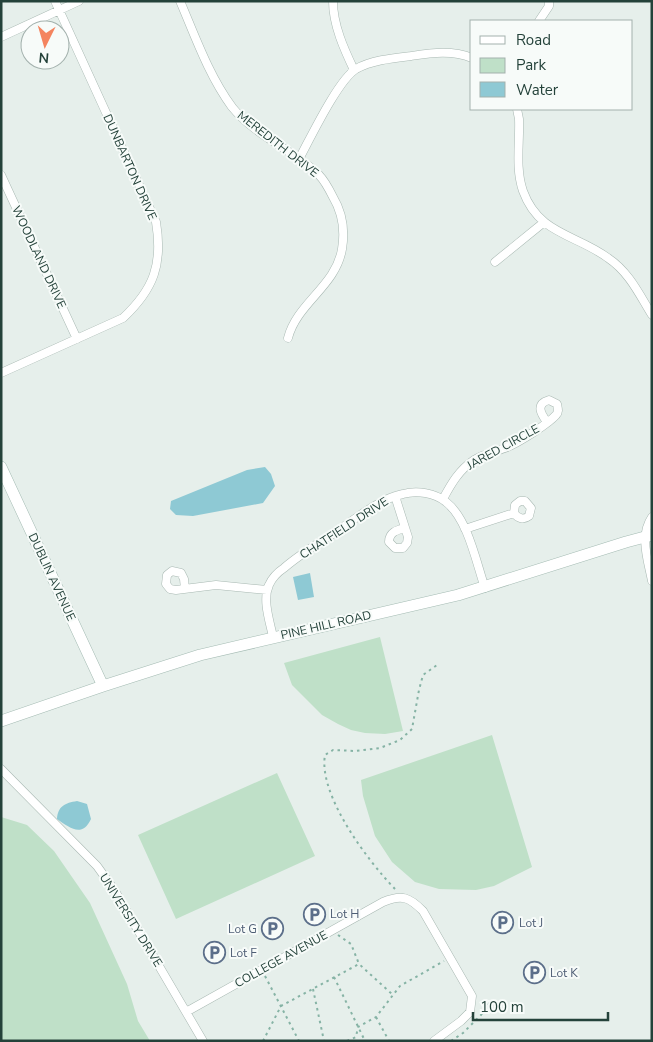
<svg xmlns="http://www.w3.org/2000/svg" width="653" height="1042" font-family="'Nunito Sans',sans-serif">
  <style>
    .green { fill: #bfe0c8 }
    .water { fill: #8ec9d4 }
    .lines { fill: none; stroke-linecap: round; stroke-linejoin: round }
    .street-casing { stroke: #a8b8b2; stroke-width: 9 }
    .secondary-casing { stroke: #a4bbb3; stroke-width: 12 }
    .path { stroke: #86b3a5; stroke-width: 2; stroke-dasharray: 2.5 4; stroke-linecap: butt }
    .street { stroke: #fff; stroke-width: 8 }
    .secondary { stroke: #fff; stroke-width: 11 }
    .labels { text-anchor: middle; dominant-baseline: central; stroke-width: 4; stroke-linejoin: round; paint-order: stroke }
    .street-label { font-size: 12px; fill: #24423a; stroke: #f7fbf9 }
    .service-label { font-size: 12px; fill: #4e5e75; stroke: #f7fbf9; text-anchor: start }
  </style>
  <rect width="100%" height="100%" fill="#e6efeb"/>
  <path class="green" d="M380 637 403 731 385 734 365 733 351 730 338 724 322 715 292 685 284 663Z
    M492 735 532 867 494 886 476 890 439 889 415 882 392 862 375 836 363 796 361 780Z
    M277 773 315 856 176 919 138 835Z
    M1 817 27 825 54 851 90 903 127 984 138 1021 150 1041H1Z"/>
  <path class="water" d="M265 467 271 474 275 486 263 503 193 516 176 515 170 509 171 501 247 470Z
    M310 573 314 597 298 600 293 577Z
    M77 801 87 804 91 819C82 838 70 828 57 819 58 806 65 803 77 801Z"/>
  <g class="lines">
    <defs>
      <path id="street" d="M180 1C195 36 209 76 232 107 249 128 273 141 295 156 303 162 312 167 319 175 325 181 329 189 333 197 342 212 345 231 342 249 336 286 297 303 288 338
        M333 1C333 25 344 49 354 70
        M539 21 549 6V1
        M1 37 79 1
        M517 109 519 119C520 142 515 168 523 191 539 235 576 234 608 258 629 272 639 294 652 315
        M299 159C310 139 338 80 356 69 372 60 394 58 411 56 432 53 452 50 472 58
        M1 175 77 339
        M495 262 543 223
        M1 373 123 318C154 289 163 264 156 222L55 1
        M395 496 408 537 407 543 403 548H395L389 542C389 532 397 530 405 528
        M443 499C451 484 459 470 474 460 485 453 499 451 510 446 522 440 548 424 556 415 559 412 558 409 557 404L549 400C535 404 541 414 547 422
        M652 517C639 536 648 560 652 581
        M465 529 514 513C518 519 524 520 529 516L531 508 525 501H520L515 505 514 513
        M185 589 184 579 181 573 172 571 167 575 166 584 170 589 176 590 216 585 267 590
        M273 637C270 622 262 600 269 585 272 578 278 572 284 568 300 554 319 543 337 531 357 518 379 499 403 494 417 490 435 493 446 502 468 519 476 562 485 588
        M1 769 97 866 115 891 203 1041
        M186 1012 383 902C402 894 409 897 423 911L472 996 470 1012 461 1021 434 1041"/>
      <path id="secondary" d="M1 467 103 686
        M1 721 103 686 200 655 458 595 626 542 652 535"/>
    </defs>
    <use href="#street" class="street-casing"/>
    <use href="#secondary" class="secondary-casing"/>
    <path class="path" d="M395 889C368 861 318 795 325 755L333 750 355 751 380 748 400 740 412 729 419 690 423 675 437 665
      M338 935 351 944 359 964
      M265 976 299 1041
      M334 977 365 1041
      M313 989 324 1041
      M376 1017 389 1041
      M263 1041 281 1006 359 964 393 995
      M347 1041 356 1037 358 1027 376 1017 400 986 444 961
      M451 1041 463 1033 481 1015 490 1002"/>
    <use href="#street" class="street"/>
    <use href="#secondary" class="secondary"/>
  </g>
  <defs>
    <symbol id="parking-ring" viewBox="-11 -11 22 22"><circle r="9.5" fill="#f7fbf9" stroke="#5c6f8a" stroke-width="1.5"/><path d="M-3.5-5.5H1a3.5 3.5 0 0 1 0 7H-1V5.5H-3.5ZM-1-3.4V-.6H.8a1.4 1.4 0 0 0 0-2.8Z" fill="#5c6f8a"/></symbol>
  </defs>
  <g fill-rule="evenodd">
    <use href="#parking-ring" x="302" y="902" width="25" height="25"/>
    <use href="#parking-ring" x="490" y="910" width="25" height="25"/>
    <use href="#parking-ring" x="260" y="916" width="25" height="25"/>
    <use href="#parking-ring" x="202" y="940" width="25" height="25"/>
    <use href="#parking-ring" x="522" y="960" width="25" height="25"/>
  </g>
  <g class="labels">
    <g class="street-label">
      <text transform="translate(278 144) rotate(38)">MEREDITH DRIVE</text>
      <text transform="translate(130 167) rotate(66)">DUNBARTON DRIVE</text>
      <text transform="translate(39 257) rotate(65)">WOODLAND DRIVE</text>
      <text transform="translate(503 447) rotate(-29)">JARED CIRCLE</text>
      <text transform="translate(344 528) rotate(-33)">CHATFIELD DRIVE</text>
      <text transform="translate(52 577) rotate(65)">DUBLIN AVENUE</text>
      <text transform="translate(326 625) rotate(-13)">PINE HILL ROAD</text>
      <text transform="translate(131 920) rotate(58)">UNIVERSITY DRIVE</text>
      <text transform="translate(281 959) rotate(-29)">COLLEGE AVENUE</text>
    </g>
    <g class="service-label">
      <text x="330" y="914">Lot H</text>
      <text x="519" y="923">Lot J</text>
      <text x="257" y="929" text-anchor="end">Lot G</text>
      <text x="230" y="953">Lot F</text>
      <text x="550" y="973">Lot K</text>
    </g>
  </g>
  <rect width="653" height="1042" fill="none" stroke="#24423a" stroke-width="5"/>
  <rect x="470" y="20" width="162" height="90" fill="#f7fbf9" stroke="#a3b1ad"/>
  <rect x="480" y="36" width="25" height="8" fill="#ffffff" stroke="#a3b1ad"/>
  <text x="516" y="45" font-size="15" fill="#24423a">Road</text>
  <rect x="480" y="58" width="25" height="15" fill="#bfe0c8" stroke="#a3b1ad"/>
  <text x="516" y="70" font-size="15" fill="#24423a">Park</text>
  <rect x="480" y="82" width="25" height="15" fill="#8ec9d4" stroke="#a3b1ad"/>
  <text x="516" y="95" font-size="15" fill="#24423a">Water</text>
  <g transform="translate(45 45) rotate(185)"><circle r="24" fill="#f7fbf9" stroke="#a3b1ad"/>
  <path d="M0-4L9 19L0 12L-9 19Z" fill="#f4845f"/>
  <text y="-8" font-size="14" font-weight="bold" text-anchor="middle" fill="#24423a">N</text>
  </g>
  <path d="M473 1012v8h135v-8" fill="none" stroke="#24423a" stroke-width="2.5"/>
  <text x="480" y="1012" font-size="15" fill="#24423a" stroke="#f7fbf9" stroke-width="4" paint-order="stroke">100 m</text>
</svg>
